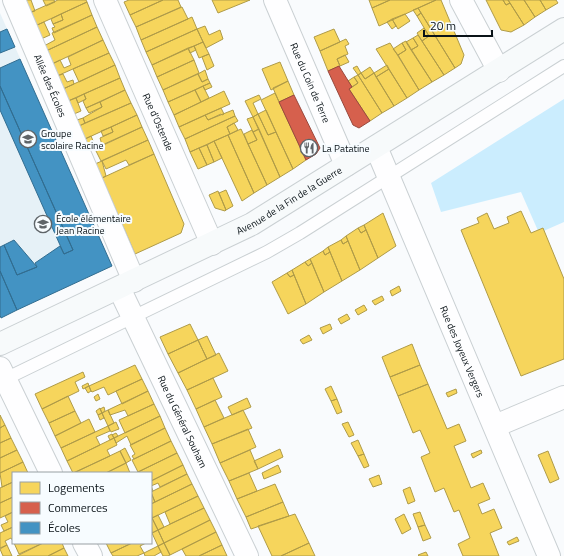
<svg xmlns="http://www.w3.org/2000/svg" width="564" height="556" font-family="'Titillium Web',sans-serif">
  <style>
    .built { fill: #e6f1f7 }
    .green { fill: #cbedfe }
    .homes { fill: #f6d55c; stroke: #af9b48 }
    .shops { fill: #d6604d; stroke: #99493d }
    .schools { fill: #4393c3; stroke: #326d90 }
    .lines { fill: none; stroke-linecap: round; stroke-linejoin: round }
    .lane-casing { stroke: #cad0d3; stroke-width: 14 }
    .street-casing { stroke: #cad0d3; stroke-width: 24 }
    .secondary-casing { stroke: #cad0d3; stroke-width: 24 }
    .lane { stroke: #fefeff; stroke-width: 12 }
    .street { stroke: #fefeff; stroke-width: 22 }
    .secondary { stroke: #f7fafb; stroke-width: 22 }
    .labels { text-anchor: middle; dominant-baseline: central; stroke-width: 4; stroke-linejoin: round; paint-order: stroke }
    .street-label { font-size: 10px; fill: #0a1318; stroke: #f7fcff }
    .poi-label { font-size: 10px; fill: #0a1318; stroke: #f7fcff; text-anchor: start }
  </style>
  <rect width="100%" height="100%" fill="#f9fbfd"/>
  <path class="built" d="M0 13 112 266 17 310 0 271Z"/>
  <path class="green" d="M564 99V222L539 233 521 192 441 212 431 183Z"/>
  <path class="homes" d="M25 0H31L35 11 29 13Z
    M43 0H54L55 2 46 6Z
    M58 0H86L87 2 35 26 29 13Z
    M129 0H163L130 15 124 2Z
    M163 0H178L181 7 136 27 130 15Z
    M212 0H250L218 13Z
    M369 0H390L372 8Z
    M390 0H436L379 26 372 8Z
    M436 0H441L464 55 461 64 455 68 418 8Z
    M486 0H503L506 5 510 3 524 25 511 32 501 30Z
    M503 0H508L510 3 506 5Z
    M508 0H524L535 17 524 25Z
    M524 0H540L546 10 535 17Z
    M540 0H556L558 3 546 10Z
    M87 2 92 15 54 33 52 28 55 27 53 24 63 20 61 14Z
    M182 7 188 19 141 40 136 27Z
    M418 8 421 13 417 16 413 10Z
    M421 13 455 68 444 75 422 41 429 36 417 16Z
    M61 14 63 20 53 24 51 19Z
    M405 14 410 21 398 29 392 19Z
    M92 15 97 27 46 51 44 46 55 40 52 33Z
    M192 17 197 29 146 52 141 40Z
    M392 19 396 26 392 29 387 22Z
    M44 22 50 35 41 39 35 26Z
    M205 26 209 35 220 30 223 39 206 48 197 29Z
    M97 27 103 40 52 64 46 51Z
    M424 28 429 36 422 41 417 33Z
    M197 29 203 42 152 65 146 52Z
    M334 29 340 42 320 51 314 37Z
    M418 35 444 75 432 82 411 50 418 46 413 38Z
    M413 38 418 46 411 50 406 42Z
    M346 39 349 44 345 46 348 54 337 59 340 66 328 71 320 51Z
    M103 40 109 53 57 76 52 64 60 60 64 68 71 65 68 57Z
    M406 41 432 82 419 90 398 55 406 50 402 43Z
    M203 42 209 54 199 58 194 46Z
    M390 43 419 90 407 98 376 49Z
    M402 43 406 50 398 55 393 49Z
    M194 46 196 50 190 53 188 48Z
    M188 48 194 60 157 77 152 65Z
    M109 53 115 65 79 82 73 69Z
    M209 54 214 66 207 70 202 57Z
    M345 55 349 62 340 66 337 59Z
    M194 60 199 73 163 90 157 77Z
    M280 62 288 81 271 90 262 69Z
    M115 65 120 78 68 101 63 89Z
    M387 65 389 69 376 77 374 73Z
    M357 66 361 73 358 75 353 68Z
    M370 67 374 73 365 79 361 73Z
    M389 69 407 98 394 106 376 77Z
    M205 70 208 79 202 82 198 74Z
    M361 73 365 79 374 73 394 106 382 113 358 75Z
    M63 74 67 82 73 80 74 84 63 89 57 76Z
    M198 74 202 82 208 79 210 83 168 102 163 90Z
    M358 75 382 113 370 121 349 89 358 83 354 77Z
    M354 77 358 83 352 87 348 81Z
    M120 78 125 90 86 108 83 101 86 99 84 94Z
    M288 81 294 95 279 102 273 88Z
    M210 83 212 87 205 90 203 86Z
    M203 86 209 98 201 102 195 90Z
    M125 90 131 103 85 123 83 118 102 107 100 102Z
    M195 90 201 102 174 115 168 102Z
    M224 91 230 104 179 127 174 115Z
    M275 93 306 160 293 169 261 100Z
    M84 94 86 99 78 103 76 98Z
    M259 95 261 99 253 103 258 114 253 117 245 101Z
    M76 98 81 111 74 114 68 101Z
    M100 102 102 107 89 113 86 108Z
    M131 103 137 115 85 139 79 126Z
    M221 108 224 114 222 115 221 114 208 120 205 115Z
    M233 110 235 116 185 139 179 127 205 115 208 120Z
    M266 110 276 132 268 135 258 114Z
    M258 114 268 135 276 132 293 169 280 177 253 117Z
    M137 115 142 127 102 145 100 138 113 132 111 127Z
    M235 116 238 121 227 127 230 134 190 152 185 139Z
    M253 117 259 129 253 132 247 119Z
    M83 118 85 123 79 126 77 120Z
    M234 123 238 130 230 134 227 127Z
    M111 127 113 132 103 136 101 131Z
    M142 127 148 140 101 161 95 149Z
    M241 129 267 185 254 193 228 135Z
    M259 129 280 177 267 185 248 144 257 140 253 132Z
    M252 130 257 140 248 144 244 134Z
    M228 135 254 193 242 201 214 141Z
    M91 136 96 148 90 151 85 139Z
    M148 140 154 154 129 165 126 160 106 169 102 161Z
    M214 141 222 158 214 162 207 145Z
    M207 145 214 162 207 165 199 148Z
    M199 148 207 165 198 169 190 152Z
    M154 154 184 224 181 233 135 254 102 178Z
    M102 161 106 176 102 178 95 164Z
    M226 190 233 206 226 210 219 193Z
    M218 191 226 210 225 211 215 208 209 195Z
    M521 211 531 233 543 228 564 279V359L521 376 461 230 479 223 477 218 487 213 494 229 509 223 507 217Z
    M383 213 396 246 378 258 364 225Z
    M364 225 366 230 361 233 358 228Z
    M358 228 361 233 366 230 378 258 360 270 346 236Z
    M346 236 348 241 343 244 341 240Z
    M341 240 343 244 348 241 360 270 342 281 328 247Z
    M328 247 330 252 325 255 323 251Z
    M323 251 325 255 330 252 342 281 324 292 310 259Z
    M310 259 312 263 308 266 305 262Z
    M305 262 308 266 312 263 324 292 306 304 292 270Z
    M292 270 294 275 290 277 287 273Z
    M287 273 290 277 294 275 306 304 288 314 272 282Z
    M399 286 401 291 392 296 390 291Z
    M382 296 384 300 375 305 372 301Z
    M364 305 367 310 358 315 355 310Z
    M347 314 350 319 341 324 338 319Z
    M190 324 198 340 168 354 160 337Z
    M330 324 332 329 323 334 320 328Z
    M309 335 312 340 303 344 300 340Z
    M207 336 216 355 207 359 198 340Z
    M198 340 207 359 178 373 168 354Z
    M412 344 420 365 390 377 382 357Z
    M219 353 228 371 187 390 178 373Z
    M135 365 142 379 108 395 104 387 92 392 91 391 89 386Z
    M420 365 428 384 398 396 390 377Z
    M83 372 85 377 75 382 79 391 42 409 35 394Z
    M213 378 222 397 196 409 187 390Z
    M142 379 148 391 122 404 116 391Z
    M88 383 89 386 83 389 82 386Z
    M428 384 447 429 459 424 466 441 454 446 471 488 483 483 490 499 478 504 482 514 494 509 502 528 490 533 499 556H463L458 544 470 538 459 510 454 512 444 488 435 492 421 457 430 453 420 430 413 433 398 396Z
    M89 386 91 391 88 393 85 388Z
    M331 386 337 399 331 401 325 389Z
    M456 389 457 393 448 397 446 393Z
    M148 391 154 404 128 416 125 410 110 415 108 410Z
    M98 394 100 399 96 401 94 397Z
    M68 396 75 411 49 423 42 409Z
    M247 398 251 407 232 415 228 407Z
    M337 399 342 412 337 414 331 401Z
    M215 400 224 418 204 427 196 409Z
    M154 404 160 416 125 433 119 420Z
    M104 407 105 411 102 413 100 409Z
    M100 408 102 413 98 415 96 411Z
    M108 410 114 423 108 426 102 413Z
    M243 410 252 428 212 444 204 427Z
    M75 411 81 423 55 436 49 423Z
    M102 413 104 418 100 420 98 415Z
    M0 415 5 425 0 428Z
    M160 416 165 428 131 445 127 436 116 443 114 438Z
    M89 419 95 432 61 448 55 436Z
    M116 422 119 429 111 432 108 426Z
    M348 422 354 435 349 437 342 424Z
    M5 425 11 438 0 443V428Z
    M108 426 110 431 96 437 100 445 67 461 61 448Z
    M165 428 171 441 134 459 132 456 135 454 130 445Z
    M248 429 256 447 220 463 212 444Z
    M116 433 118 436 114 438 112 435Z
    M112 434 114 438 110 440 108 436Z
    M11 438 17 450 0 458V443Z
    M114 438 117 445 107 450 110 456 73 473 67 461Z
    M358 440 364 454 358 456 351 443Z
    M171 441 177 453 138 472 132 460Z
    M125 448 131 460 126 463 120 451Z
    M280 449 283 457 258 469 254 461Z
    M17 450 23 462 0 473V458Z
    M250 450 258 469 229 481 220 463Z
    M481 450 482 453 473 458 471 454Z
    M120 451 126 463 106 473H74Z
    M548 451 559 479 550 483 538 455Z
    M177 453 183 465 151 481V473H136Z
    M364 454 369 466 364 468 358 456Z
    M23 462 28 473H13V482L2 487 0 473Z
    M126 463 130 473H106Z
    M183 465 187 474 160 487 158 483 151 486 153 491 151 492V481Z
    M278 465 281 472 264 479 262 473Z
    M249 473 257 491 237 499 229 481Z
    M187 474 192 484 155 502 151 492Z
    M379 475 382 484 373 487 369 479Z
    M13 482V497L0 503V488Z
    M192 484 198 496 152 518 151 504Z
    M275 484 283 502 246 517 237 499Z
    M410 487 415 501 408 504 403 490Z
    M151 493 155 502 151 504Z
    M198 496 204 508 170 524 165 512Z
    M13 497V512L0 518V503Z
    M283 502 289 516 251 529 246 517Z
    M204 508 210 520 164 543 158 530Z
    M13 512V527L4 531 1 525 8 522 5 516Z
    M420 512 425 525 418 527 413 514Z
    M295 514 309 543 281 556H272L258 526Z
    M404 514 411 529 402 534 395 519Z
    M158 515 164 527 158 530 152 518Z
    M152 518 158 530 152 533 151 519Z
    M210 520 216 532 170 555 164 543Z
    M425 525 431 538 423 541 418 527Z
    M13 527V541L11 538 5 541 7 545 0 548V533Z
    M158 530 164 543 158 546 152 533Z
    M216 532 222 545 199 556H186L182 549Z
    M517 537 519 541 509 545 507 542Z
    M14 543H43L19 554Z
    M43 543H62L64 548 48 556H17Z
    M106 543H132L111 553Z
    M132 543H146L140 546 144 553 137 556H113L111 553Z
    M164 543 170 555 168 556H163L158 546Z
    M309 543 315 556H281Z
    M7 545 12 556H3L0 549Z
    M222 545 227 556H199Z
    M158 546 161 552 154 556H145L144 553Z
    M64 548 68 556H48Z
    M426 552 428 556H419L418 555Z"/>
  <path class="shops" d="M339 66 352 87 349 89 370 121 359 128 353 125 328 71Z
    M294 95 320 148 316 154 306 160 279 102Z"/>
  <path class="schools" d="M7 29 15 47 0 53V32Z
    M20 59 112 266 17 310 0 271V247L4 245 17 275 37 267 35 263 60 246 64 254 73 250 0 86V68Z
    M0 86 73 250 64 254 0 110Z
    M14 240 37 267 17 275 4 245Z
    M0 271 17 310 1 318 0 315Z"/>
  <g class="lines">
    <defs>
      <path id="lane" d="M1 381 267 252 300 233 564 66"/>
      <g id="street">
        <path id="s1" d="M14 0 134 281"/>
        <path id="s2" d="M105 0 212 244"/>
        <path id="s3" d="M275 0 346 165"/>
        <path d="M461 0 499 71"/>
        <path id="s4" d="M376 147 549 556"/>
        <path id="s5" d="M119 288 247 556"/>
        <path d="M0 368 51 473"/>
        <path d="M495 426 564 397"/>
        <path d="M84 543 91 556"/>
      </g>
      <g id="secondary">
        <path id="s6" d="M0 344 252 224 564 29"/>
      </g>
    </defs>
    <use href="#lane" class="lane-casing"/>
    <use href="#street" class="street-casing"/>
    <use href="#secondary" class="secondary-casing"/>
    <use href="#lane" class="lane"/>
    <use href="#street" class="street"/>
    <use href="#secondary" class="secondary"/>
  </g>
  <defs>
    <symbol id="school-ring" viewBox="-11 -11 22 22"><circle r="9.5" fill="#f7fcff" stroke="#5e6468" stroke-width="1.5"/><path d="M0-5L7-2L0 1L-7-2ZM-4 1L0 2.5L4 1V4Q0 6-4 4Z" fill="#5e6468"/></symbol>
    <symbol id="restaurant-ring" viewBox="-11 -11 22 22"><circle r="9.5" fill="#f7fcff" stroke="#5e6468" stroke-width="1.5"/><path d="M-5-6h1v4h1v-4h1v4h1v-4h1v5L-1.5 .5V6h-2V.5L-5-1ZM5-6V6H3V1.5H1.5Q1.5-4 5-6Z" fill="#5e6468"/></symbol>
  </defs>
  <g fill-rule="evenodd">
    <use href="#school-ring" x="18" y="129" width="20" height="20"/>
    <use href="#restaurant-ring" x="299" y="138" width="20" height="20"/>
    <use href="#school-ring" x="33" y="214" width="20" height="20"/>
  </g>
  <g class="labels">
    <g class="street-label">
      <text stroke="none"><textPath href="#s3" startOffset="90">Rue du Coin de Terre</textPath></text>
      <text stroke="none"><textPath href="#s1" startOffset="93">Allée des Écoles</textPath></text>
      <text stroke="none"><textPath href="#s2" startOffset="133">Rue d'Ostende</textPath></text>
      <text stroke="none"><textPath href="#s6" startOffset="323">Avenue de la Fin de la Guerre</textPath></text>
      <text stroke="none"><textPath href="#s4" startOffset="222">Rue des Joyeux Vergers</textPath></text>
      <text stroke="none"><textPath href="#s5" startOffset="148">Rue du Général Souham</textPath></text>
    </g>
    <g class="poi-label">
      <text x="41" y="133">Groupe<tspan x="41" dy="12">scolaire Racine</tspan></text>
      <text x="322" y="148">La Patatine</text>
      <text x="56" y="218">École élémentaire<tspan x="56" dy="12">Jean Racine</tspan></text>
    </g>
  </g>
  <rect x="12" y="472" width="140" height="72" fill="#f7fcff" stroke="#989fa3"/>
  <rect x="20" y="482" width="20" height="12" fill="#f6d55c" stroke="#989fa3"/>
  <text x="48" y="492" font-size="12" fill="#0a1318">Logements</text>
  <rect x="20" y="502" width="20" height="12" fill="#d6604d" stroke="#989fa3"/>
  <text x="48" y="512" font-size="12" fill="#0a1318">Commerces</text>
  <rect x="20" y="522" width="20" height="12" fill="#4393c3" stroke="#989fa3"/>
  <text x="48" y="532" font-size="12" fill="#0a1318">Écoles</text>
  <path d="M424 30v6h68v-6" fill="none" stroke="#0a1318" stroke-width="2"/>
  <text x="430" y="30" font-size="12" fill="#0a1318" stroke="#f7fcff" stroke-width="3" paint-order="stroke">20 m</text>
</svg>
